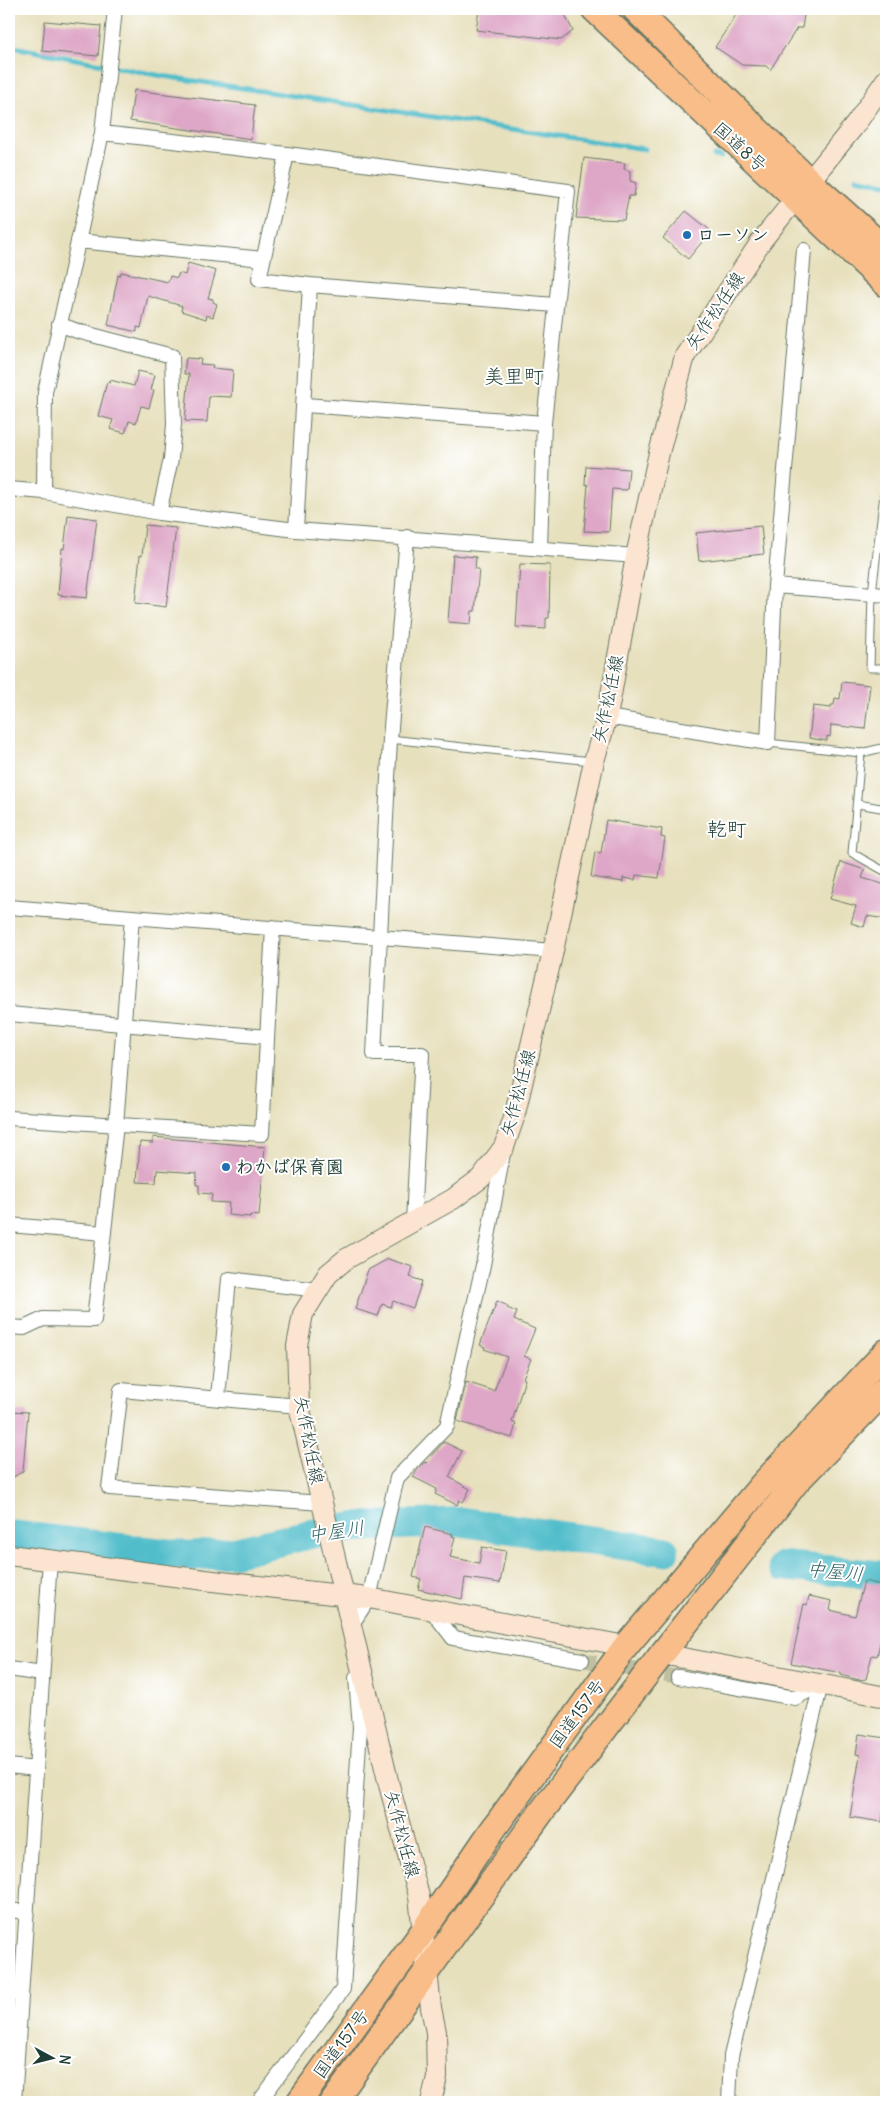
<svg xmlns="http://www.w3.org/2000/svg" width="895" height="2111" font-family="Delius,'Klee One',sans-serif">
	<style>
		.lines { fill: none; stroke-linecap: round; stroke-linejoin: round }
		.stream { stroke: #51bdcb; stroke-width: 5 }
		.river { stroke: #51bdcb; stroke-width: 30 }
		.building { fill: #dea7c7 }
		.street-tunnel { stroke: #bfbfa2; stroke-width: 14; stroke-dasharray: 14 7; stroke-linecap: butt }
		.lane-casing { stroke: #657664; stroke-width: 9 }
		.street-casing { stroke: #657664; stroke-width: 16 }
		.secondary-casing { stroke: #657664; stroke-width: 22 }
		.highway-casing { stroke: #657664; stroke-width: 28 }
		.lane { stroke: #fff; stroke-width: 7 }
		.street { stroke: #fff; stroke-width: 14 }
		.secondary { stroke: #fce5d0; stroke-width: 20 }
		.highway { stroke: #f8bd89; stroke-width: 25 }
		.poi-dot { fill: #1f6fb2; stroke: #fff; stroke-width: 2 }
		.labels { text-anchor: middle; stroke-width: 4; stroke-linejoin: round; paint-order: stroke }
		.street-label { font-size: 18px; fill: #1f3d34; stroke: #fff }
		.poi-label { font-size: 18px; font-weight: bold; fill: #1f3d34; stroke: #fff; text-anchor: start }
		.water-label { font-size: 19px; font-style: italic; fill: #2e6361; stroke: #fff }
		.quarter-label { font-size: 20px; fill: #1f3d34; stroke: #fff }
	</style>
	<rect width="100%" height="100%" fill="#fff"/>
	<filter id="ink" filterUnits="userSpaceOnUse"><feTurbulence type="fractalNoise" baseFrequency=".02" numOctaves="2"/><feDisplacementMap in="SourceGraphic" scale="10" xChannelSelector="R" yChannelSelector="G"/><feConvolveMatrix kernelMatrix="1 2 1 2 8 2 1 2 1" color-interpolation-filters="sRGB"/></filter>
	<filter id="wash" filterUnits="userSpaceOnUse"><feTurbulence type="fractalNoise" baseFrequency=".0096" numOctaves="4" result="noise"/><feDisplacementMap in="SourceGraphic" scale="20" xChannelSelector="R" yChannelSelector="G"/><feGaussianBlur stdDeviation="1.12" result="paint"/><feColorMatrix in="noise" values="0 0 0 0 0 0 0 0 0 0 0 0 0 0 0 0 0 1.4 0 .05"/><feComposite in="paint" operator="in"/></filter>
	<g filter="url(#wash)">
		<rect width="100%" height="100%" fill="#e7e0bd"/>
		<g class="lines">
			<path class="stream" d="M 9,46 L 162,76 L 645,149
				M 714,156 L 721,157
				M 856,178 L 886,184"/>
			<path class="river" d="M 9,1535 L 189,1556 L 235,1552 L 315,1533 L 355,1527 L 463,1522 L 664,1551
				M 783,1566 L 886,1576"/>
		</g>
		<g id="blocks">
			<path class="building" d="M 479,9 L 562,9 L 573,31 L 561,40 L 476,30 Z
				M 740,9 L 805,9 L 802,28 L 797,28 L 770,70 L 766,66 L 742,65 L 715,47 Z
				M 45,21 L 101,26 L 98,56 L 42,51 Z
				M 134,90 L 255,105 L 251,139 L 130,121 Z
				M 584,158 L 625,163 L 624,169 L 630,171 L 630,181 L 636,183 L 634,196 L 629,196 L 624,220 L 576,218 Z
				M 686,211 L 711,231 L 688,259 L 663,238 Z
				M 188,263 L 216,271 L 208,298 L 213,299 L 213,302 L 217,304 L 213,317 L 207,315 L 206,319 L 181,311 L 182,306 L 148,296 L 141,328 L 137,327 L 137,332 L 108,325 L 118,275 L 120,276 L 121,272 L 168,282 L 170,276 L 177,278 L 179,273 L 185,275 Z
				M 186,358 L 201,359 L 200,364 L 213,365 L 212,368 L 233,370 L 231,397 L 209,396 L 207,422 L 185,421 L 189,374 L 184,374 Z
				M 138,371 L 155,375 L 151,390 L 154,390 L 149,408 L 141,406 L 136,423 L 129,421 L 125,433 L 110,429 L 113,420 L 98,416 L 107,382 L 110,383 L 110,380 L 134,386 Z
				M 586,466 L 629,469 L 627,490 L 612,489 L 609,532 L 584,531 L 588,485 L 585,484 Z
				M 68,515 L 97,519 L 87,598 L 58,595 L 62,548 L 64,549 Z
				M 145,525 L 176,528 L 166,607 L 135,603 L 140,555 L 142,556 Z
				M 761,526 L 764,554 L 699,561 L 696,533 Z
				M 453,555 L 476,557 L 475,569 L 479,569 L 475,611 L 472,611 L 471,624 L 448,622 Z
				M 520,564 L 550,565 L 549,618 L 546,618 L 546,629 L 516,627 Z
				M 842,682 L 870,685 L 865,729 L 831,725 L 830,737 L 827,736 L 827,741 L 809,738 L 813,706 L 831,708 L 831,705 L 834,705 L 835,698 L 840,699 Z
				M 606,820 L 662,829 L 661,837 L 665,838 L 659,878 L 636,875 L 635,880 L 623,878 L 623,882 L 591,877 L 595,852 L 601,853 Z
				M 841,862 L 865,870 L 862,878 L 886,885 L 886,919 L 867,916 L 864,927 L 851,923 L 856,906 L 830,899 Z
				M 153,1137 L 265,1147 L 259,1216 L 250,1215 L 250,1217 L 228,1215 L 229,1203 L 211,1202 L 212,1194 L 199,1193 L 199,1185 L 196,1185 L 197,1173 L 157,1170 L 156,1183 L 137,1182 L 140,1142 L 153,1143 Z
				M 388,1259 L 413,1267 L 410,1277 L 422,1281 L 413,1308 L 393,1301 L 391,1307 L 382,1304 L 378,1316 L 355,1309 L 368,1270 Z
				M 497,1301 L 508,1306 L 507,1308 L 517,1312 L 514,1320 L 535,1329 L 524,1356 L 531,1359 L 523,1378 L 525,1379 L 512,1422 L 516,1424 L 512,1438 L 457,1421 L 466,1382 L 494,1391 L 507,1357 L 484,1349 L 485,1347 L 480,1345 Z
				M 9,1411 L 28,1412 L 23,1471 L 9,1480 Z
				M 444,1442 L 462,1451 L 449,1477 L 470,1489 L 463,1502 L 459,1500 L 457,1505 L 435,1494 L 437,1489 L 413,1477 L 417,1470 L 425,1462 L 427,1463 L 432,1455 Z
				M 425,1527 L 453,1534 L 452,1536 L 455,1537 L 450,1557 L 479,1563 L 482,1547 L 506,1551 L 500,1583 L 465,1578 L 462,1599 L 418,1589 L 421,1579 L 413,1577 Z
				M 864,1581 L 886,1586 L 886,1617 L 877,1656 L 872,1655 L 866,1679 L 859,1680 L 841,1675 L 841,1673 L 791,1663 L 804,1604 L 807,1605 L 809,1596 L 832,1601 L 830,1610 L 855,1616 Z
				M 859,1734 L 886,1738 L 886,1796 L 882,1822 L 850,1817 L 860,1755 L 856,1754 Z"/>
		</g>
	</g>
	<g filter="url(#ink)">
		<use href="#blocks" fill-opacity="0" stroke="#657664" stroke-width="1"/>
		<g class="lines">
			<path class="street-tunnel" d="M 582,1660 L 678,1677"/>
			<g class="lane-casing">
				<path id="lane" d="M 884,494 L 872,593 L 870,668 L 886,668
					M 390,739 L 591,761
					M 768,743 L 861,753 L 852,853 L 886,872
					M 861,753 L 886,747
					M 858,804 L 886,809"/>
			</g>
			<g class="street-casing">
				<path id="street" d="M 102,133 L 287,154
					M 78,241 L 263,259
					M 310,285 L 555,305
					M 59,324 L 77,331 L 172,356 L 174,424 L 171,459 L 159,513
					M 305,405 L 544,423
					M 9,489 L 44,492 L 159,513 L 296,530 L 636,556
					M 44,492 L 45,392 L 102,133 L 115,9
					M 296,530 L 310,285 L 259,279 L 287,154 L 568,191 L 544,423 L 540,548
					M 407,537 L 390,739 L 374,1054 L 422,1054 L 413,1221
					M 775,586 L 886,595
					M 607,717 L 768,743 L 775,586 L 804,250
					M 9,907 L 553,951
					M 9,1014 L 267,1037
					M 9,1118 L 262,1134 L 273,927
					M 9,1225 L 104,1233
					M 9,1327 L 24,1328 L 43,1319 L 94,1320 L 116,1125 L 132,917
					M 218,1398 L 229,1279 L 318,1290
					M 299,1406 L 121,1390 L 109,1488 L 322,1503
					M 432,1611 L 453,1638 L 582,1660
					M 352,1630 L 352,1624 L 369,1598 L 397,1478 L 447,1426 L 483,1265 L 503,1153
					M 9,1669 L 42,1674
					M 678,1677 L 795,1698 L 821,1684
					M 9,1766 L 36,1769
					M 9,1910 L 27,1912
					M 14,2102 L 50,1560
					M 259,2102 L 343,1989 L 360,1728 L 356,1678
					M 729,2102 L 731,2056 L 821,1684"/>
			</g>
			<g class="secondary-casing">
				<path id="secondary" d="M 9,1555 L 221,1582 L 369,1598 L 626,1646
					M 662,1654 L 886,1697
					M 431,2102 L 437,2077 L 436,2032 L 431,2008 L 419,1896 L 389,1785 L 299,1406 L 297,1346 L 303,1314 L 328,1274 L 346,1259 L 453,1199 L 481,1178 L 504,1147 L 514,1118 L 553,951 L 594,761 L 607,717 L 636,556 L 659,453 L 685,356 L 762,240 L 855,125 L 886,80"/>
			</g>
			<g class="highway-casing">
				<path id="highway" d="M 594,9 L 886,284
					M 635,9 L 810,182 L 886,250
					M 299,2102 L 424,1930 L 489,1835 L 626,1646 L 762,1485 L 886,1352
					M 333,2102 L 542,1811 L 662,1654 L 797,1481 L 886,1389"/>
			</g>
			<use href="#lane" class="lane"/>
			<use href="#street" class="street"/>
			<use href="#secondary" class="secondary"/>
			<use href="#highway" class="highway"/>
		</g>
	</g>
	<g class="poi-dot">
		<circle cx="687" cy="235" r="5"/>
		<circle cx="226" cy="1167" r="5"/>
	</g>
	<g class="labels">
		<g class="street-label">
			<text transform="translate(740 147) rotate(42)" y="6">国道8号</text>
			<text transform="translate(715 311) rotate(-56)" y="6">矢作松任線</text>
			<text transform="translate(608 699) rotate(-78)" y="6">矢作松任線</text>
			<text transform="translate(518 1093) rotate(-75)" y="6">矢作松任線</text>
			<text transform="translate(309 1440) rotate(79)" y="6">矢作松任線</text>
			<text transform="translate(577 1714) rotate(-54)" y="6">国道157号</text>
			<text transform="translate(402 1834) rotate(75)" y="6">矢作松任線</text>
			<text transform="translate(341 2044) rotate(-54)" y="6">国道157号</text>
		</g>
		<g class="poi-label">
			<text x="697" y="241">ローソン</text>
			<text x="236" y="1173">わかば保育園</text>
		</g>
		<g class="water-label">
			<text transform="translate(336 1531) rotate(-8)" y="7">中屋川</text>
			<text transform="translate(835 1571) rotate(6)" y="7">中屋川</text>
		</g>
		<g class="quarter-label">
			<text x="514" y="383">美里町</text>
			<text x="727" y="836">乾町</text>
		</g>
	</g>
	<rect width="895" height="2111" fill="none" stroke="#fff" stroke-width="30"/>
	<g transform="translate(52 2058) rotate(97)" stroke="#ffffff" stroke-width="4" paint-order="stroke">
	<path d="M0-4L9 19L0 12L-9 19Z" fill="#1f3d34"/>
	<text y="-8" font-size="14" font-weight="bold" text-anchor="middle" fill="#1f3d34">N</text>
	</g>
</svg>
